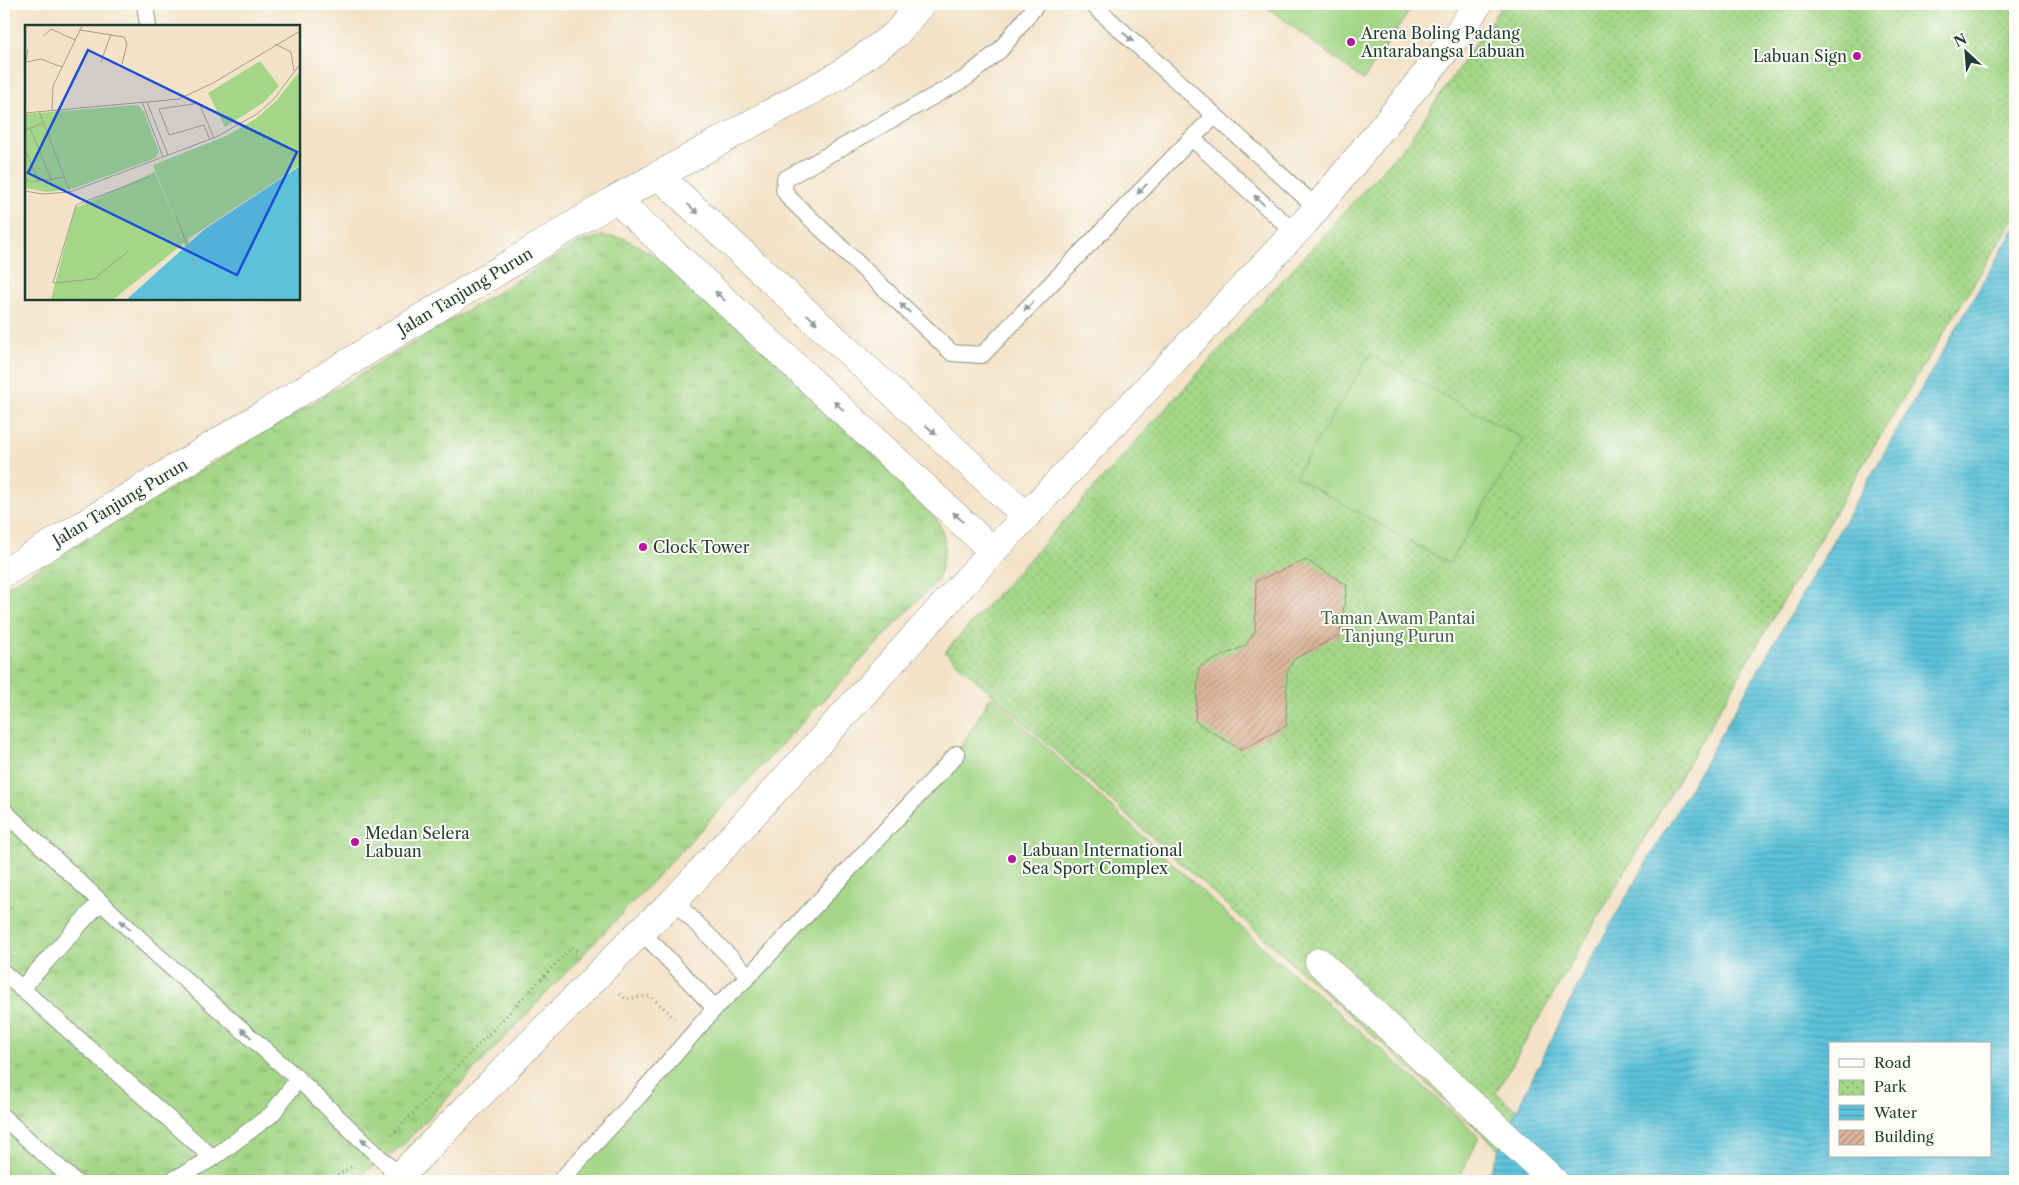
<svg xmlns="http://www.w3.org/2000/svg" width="2019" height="1185" font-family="'Libre Caslon Text',serif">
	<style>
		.grass { fill: url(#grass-tufts); stroke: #618a5d }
		.park { fill: url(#park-dots); stroke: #618a5d }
		.pitch { fill: #a3d686; stroke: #618a5d }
		.water { fill: url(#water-rules); stroke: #3e8087; fill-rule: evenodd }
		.building { fill: url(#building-hatch) }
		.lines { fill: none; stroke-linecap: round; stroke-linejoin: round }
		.lane-casing { stroke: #89907e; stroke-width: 18 }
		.street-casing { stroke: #89907e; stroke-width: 29 }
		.secondary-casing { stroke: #89907e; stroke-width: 29 }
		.path { stroke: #89907e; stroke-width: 3; stroke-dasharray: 1 4; stroke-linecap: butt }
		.lane { stroke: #fff; stroke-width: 16 }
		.street { stroke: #fff; stroke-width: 28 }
		.secondary { stroke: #fff; stroke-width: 28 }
		.oneway { fill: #8f9e9a }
		.poi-dot { fill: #b5179e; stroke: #fdfcf7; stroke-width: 2 }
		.labels { text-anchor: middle; stroke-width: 4; stroke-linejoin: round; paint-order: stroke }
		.poi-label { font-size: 16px; fill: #1f3d34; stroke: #fdfcf7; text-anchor: start }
		.street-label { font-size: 16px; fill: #1f3d34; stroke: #fdfcf7 }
		.park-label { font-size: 16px; fill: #406348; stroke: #fdfcf7 }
		.inset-road { fill: none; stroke: #9ea08c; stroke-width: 1 }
		.view { fill: #1d4ed8; fill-opacity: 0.15; stroke: #1d4ed8; stroke-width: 2.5 }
		.inset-edge { fill: none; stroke: #1f3d34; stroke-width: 2.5 }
	</style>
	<defs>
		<pattern id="grass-tufts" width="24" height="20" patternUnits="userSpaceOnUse" patternTransform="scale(1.25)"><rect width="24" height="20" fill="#a3d686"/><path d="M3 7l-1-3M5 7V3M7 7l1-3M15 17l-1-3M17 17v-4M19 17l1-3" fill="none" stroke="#84af6e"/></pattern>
		<pattern id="park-dots" width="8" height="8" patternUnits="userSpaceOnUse" patternTransform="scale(1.25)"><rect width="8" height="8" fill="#a3d686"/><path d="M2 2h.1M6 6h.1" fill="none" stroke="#84af6e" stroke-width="1.8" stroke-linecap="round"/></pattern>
		<pattern id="water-rules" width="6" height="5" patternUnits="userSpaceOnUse" patternTransform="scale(1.25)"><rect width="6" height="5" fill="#5cc2da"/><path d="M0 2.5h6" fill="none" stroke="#4b9fb2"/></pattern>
		<pattern id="building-hatch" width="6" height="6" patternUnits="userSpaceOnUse" patternTransform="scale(1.25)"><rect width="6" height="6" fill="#ddb499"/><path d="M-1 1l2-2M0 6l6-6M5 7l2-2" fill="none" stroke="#b3947e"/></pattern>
	</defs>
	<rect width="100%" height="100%" fill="#fdfcf7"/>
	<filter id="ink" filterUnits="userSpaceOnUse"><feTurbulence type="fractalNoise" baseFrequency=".02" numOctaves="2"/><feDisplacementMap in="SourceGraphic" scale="10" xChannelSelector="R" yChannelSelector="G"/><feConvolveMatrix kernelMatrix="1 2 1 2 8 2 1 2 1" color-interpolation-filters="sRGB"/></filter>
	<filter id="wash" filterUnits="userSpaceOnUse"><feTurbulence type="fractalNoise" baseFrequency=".0096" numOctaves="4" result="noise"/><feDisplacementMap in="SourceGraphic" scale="20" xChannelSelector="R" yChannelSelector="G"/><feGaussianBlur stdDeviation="1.12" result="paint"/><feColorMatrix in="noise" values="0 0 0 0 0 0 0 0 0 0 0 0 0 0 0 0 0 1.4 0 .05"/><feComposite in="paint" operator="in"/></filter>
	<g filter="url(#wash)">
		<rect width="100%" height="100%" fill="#f3e2c7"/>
		<path class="grass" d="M 602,236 L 624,238 L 674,267 L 929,507 C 949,538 947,544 938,579 L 402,1146 L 353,1181 L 4,1181 L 4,589 L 581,242 Z"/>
		<path class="park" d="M 1503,4 L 2015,4 L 2015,217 L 1869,454 L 1496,1092 L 1593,1181 L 1532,1181 L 1485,1136 L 945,652 L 1407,143 Z"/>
		<path class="pitch" d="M 1263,4 L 1414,4 L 1363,80 Z
			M 1370,355 L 1524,439 L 1449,563 L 1295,477 Z
			M 991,696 L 1281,964 L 1315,992 L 1464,1122 L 1479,1137 L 1458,1181 L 560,1181 L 957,754 Z"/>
		<path class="water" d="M 2015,227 L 2015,1181 L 1487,1181 L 1504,1136 L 1593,955 ZM 1830,1044 L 1990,1044 L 1990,1156 L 1830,1156 Z"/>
		<g id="blocks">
			<path class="building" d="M 1306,560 L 1347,585 L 1340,635 L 1294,659 L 1287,673 L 1286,726 L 1241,750 L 1195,721 L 1199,667 L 1246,645 L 1255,631 L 1256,581 Z"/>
		</g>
	</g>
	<g filter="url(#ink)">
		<use href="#blocks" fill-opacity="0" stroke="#89907e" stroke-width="1"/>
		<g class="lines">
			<g class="lane-casing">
				<path id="lane" d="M 145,4 L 148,26
					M 1037,4 L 1000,50 L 966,78 L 785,179 L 784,190 L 789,198 L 952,353 L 982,355 L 1192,138 L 1295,233
					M 1092,4 L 1317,208
					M 1192,138 L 1215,116
					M 4,811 L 156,954 L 298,1079 L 400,1177
					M 674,901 L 749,976
					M 641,931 L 715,1008
					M 4,973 L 213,1158
					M 21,989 L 100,902
					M 4,1118 L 74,1181
					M 171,1181 L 213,1158 L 272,1114 L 298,1079
					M 560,1181 L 638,1097 L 715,1008 L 749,976 L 957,754"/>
			</g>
			<g class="street-casing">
				<path id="street" d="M 658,175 L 1026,516
					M 616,199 L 993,551
					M 1319,962 L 1554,1181
					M 395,1181 L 641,931 L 674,901 L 993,551 L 1306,221 L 1452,42 L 1478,4"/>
			</g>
			<g class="secondary-casing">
				<path id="secondary" d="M 4,573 L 616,199 L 839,75 L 896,34 L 921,4"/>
			</g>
			<path class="path" d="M 620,994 L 625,999 L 650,996 L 675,1018
				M 392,1135 L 572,947 L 578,952
				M 329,1181 L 354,1165"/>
			<use href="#lane" class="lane"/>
			<use href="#street" class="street"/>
			<use href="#secondary" class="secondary"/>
		</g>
		<defs><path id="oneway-solid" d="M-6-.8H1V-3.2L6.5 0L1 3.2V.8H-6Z" transform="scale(1.25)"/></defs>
		<g class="oneway">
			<use href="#oneway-solid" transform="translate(1128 37) rotate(42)"/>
			<use href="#oneway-solid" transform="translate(1142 189) rotate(134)"/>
			<use href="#oneway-solid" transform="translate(1259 200) rotate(-137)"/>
			<use href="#oneway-solid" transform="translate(693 209) rotate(43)"/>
			<use href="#oneway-solid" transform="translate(720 296) rotate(-137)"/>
			<use href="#oneway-solid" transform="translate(1029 306) rotate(134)"/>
			<use href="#oneway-solid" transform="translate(905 308) rotate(-137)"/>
			<use href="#oneway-solid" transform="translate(812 319) rotate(43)"/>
			<use href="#oneway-solid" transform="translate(839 406) rotate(-137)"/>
			<use href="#oneway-solid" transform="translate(931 430) rotate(42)"/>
			<use href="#oneway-solid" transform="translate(958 517) rotate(-137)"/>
			<use href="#oneway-solid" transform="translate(125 925) rotate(-137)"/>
			<use href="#oneway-solid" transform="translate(246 1033) rotate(-139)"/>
			<use href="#oneway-solid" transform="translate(366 1143) rotate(-137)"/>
		</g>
	</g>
	<g class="poi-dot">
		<circle cx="1351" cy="42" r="5"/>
		<circle cx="1857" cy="56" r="5"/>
		<circle cx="643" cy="547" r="5"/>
		<circle cx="355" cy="842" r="5"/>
		<circle cx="1012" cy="859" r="5"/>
	</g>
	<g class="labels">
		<g class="poi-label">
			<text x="1361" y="39">Arena Boling Padang<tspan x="1361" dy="18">Antarabangsa Labuan</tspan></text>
			<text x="1847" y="62" text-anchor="end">Labuan Sign</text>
			<text x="653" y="553">Clock Tower</text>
			<text x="365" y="839">Medan Selera<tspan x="365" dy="18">Labuan</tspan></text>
			<text x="1022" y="856">Labuan International<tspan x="1022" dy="18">Sea Sport Complex</tspan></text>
		</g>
		<g class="street-label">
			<text transform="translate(465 291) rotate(-31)" y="6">Jalan Tanjung Purun</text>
			<text transform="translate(120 502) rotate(-31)" y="6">Jalan Tanjung Purun</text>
		</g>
		<g class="park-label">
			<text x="1398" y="624">Taman Awam Pantai<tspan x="1398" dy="18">Tanjung Purun</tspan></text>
		</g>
	</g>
	<g transform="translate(25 25)">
		<rect width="275" height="275" fill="#f3e2c7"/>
		<path d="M 113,80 L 119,87 L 134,127 L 131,133 L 47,164 L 22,167 L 0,163 L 0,89 Z" fill="#a3d686"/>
		<path d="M 275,46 L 275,140 L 163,214 L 173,241 L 164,246 L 159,218 L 128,140 L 201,111 L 229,95 L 250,77 Z" fill="#a3d686"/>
		<path d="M 235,36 L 254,61 L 238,78 L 200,102 L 183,68 ZM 187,131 L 198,148 L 184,157 L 173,140 ZM 130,147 L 159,218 L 89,274 L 26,274 L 50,183 Z" fill="#a3d686"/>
		<path d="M 275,141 L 275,274 L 102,274 L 180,204 Z" fill="#5cc2da"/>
		<path class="inset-road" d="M 55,5 L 99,12 L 102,19 L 97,39M 18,11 L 26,4 L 50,15M 250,19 L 266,27 L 269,46M 2,37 L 16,34 L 37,42M 76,37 L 86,9M 0,43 L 3,24M 117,77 L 138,132M 122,77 L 143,130M 27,85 L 28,61 L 57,1M 14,86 L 45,167M 0,88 L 154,74 L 188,58 L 275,6M 5,103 L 27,156M 0,105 L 18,98M 185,115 L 179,100 L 144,110 L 134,84 L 174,78 L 189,113M 0,124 L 13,156M 0,151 L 2,156 L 13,156 L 39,152M 0,166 L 17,169 L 45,167 L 191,112 L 232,89 L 249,74 L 275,39M 151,191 L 171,243M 103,226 L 69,254 L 28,258 L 51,180 L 124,152"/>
		<path class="view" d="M 63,25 L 272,127 L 212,250 L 3,148 Z"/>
		<rect width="275" height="275" class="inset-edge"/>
	</g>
	<rect width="2019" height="1185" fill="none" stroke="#fdfcf7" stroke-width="20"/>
	<rect x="1829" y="1042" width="162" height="115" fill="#fdfcf7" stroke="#a4b0a9"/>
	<rect x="1839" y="1059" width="25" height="8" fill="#ffffff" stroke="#a4b0a9"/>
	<text x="1874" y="1068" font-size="15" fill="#1f3d34">Road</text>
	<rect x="1839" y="1080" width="25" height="15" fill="url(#park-dots)" stroke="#a4b0a9"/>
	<text x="1874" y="1092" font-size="15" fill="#1f3d34">Park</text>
	<rect x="1839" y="1105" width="25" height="15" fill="url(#water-rules)" stroke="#a4b0a9"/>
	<text x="1874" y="1118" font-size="15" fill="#1f3d34">Water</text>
	<rect x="1839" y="1130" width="25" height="15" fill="url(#building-hatch)" stroke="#a4b0a9"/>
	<text x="1874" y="1142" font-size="15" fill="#1f3d34">Building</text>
	<g transform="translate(1966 52) rotate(334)" stroke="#fdfcf7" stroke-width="4" paint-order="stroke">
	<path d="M0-4L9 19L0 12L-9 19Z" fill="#1f3d34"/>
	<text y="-8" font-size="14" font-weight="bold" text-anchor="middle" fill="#1f3d34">N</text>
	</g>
</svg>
